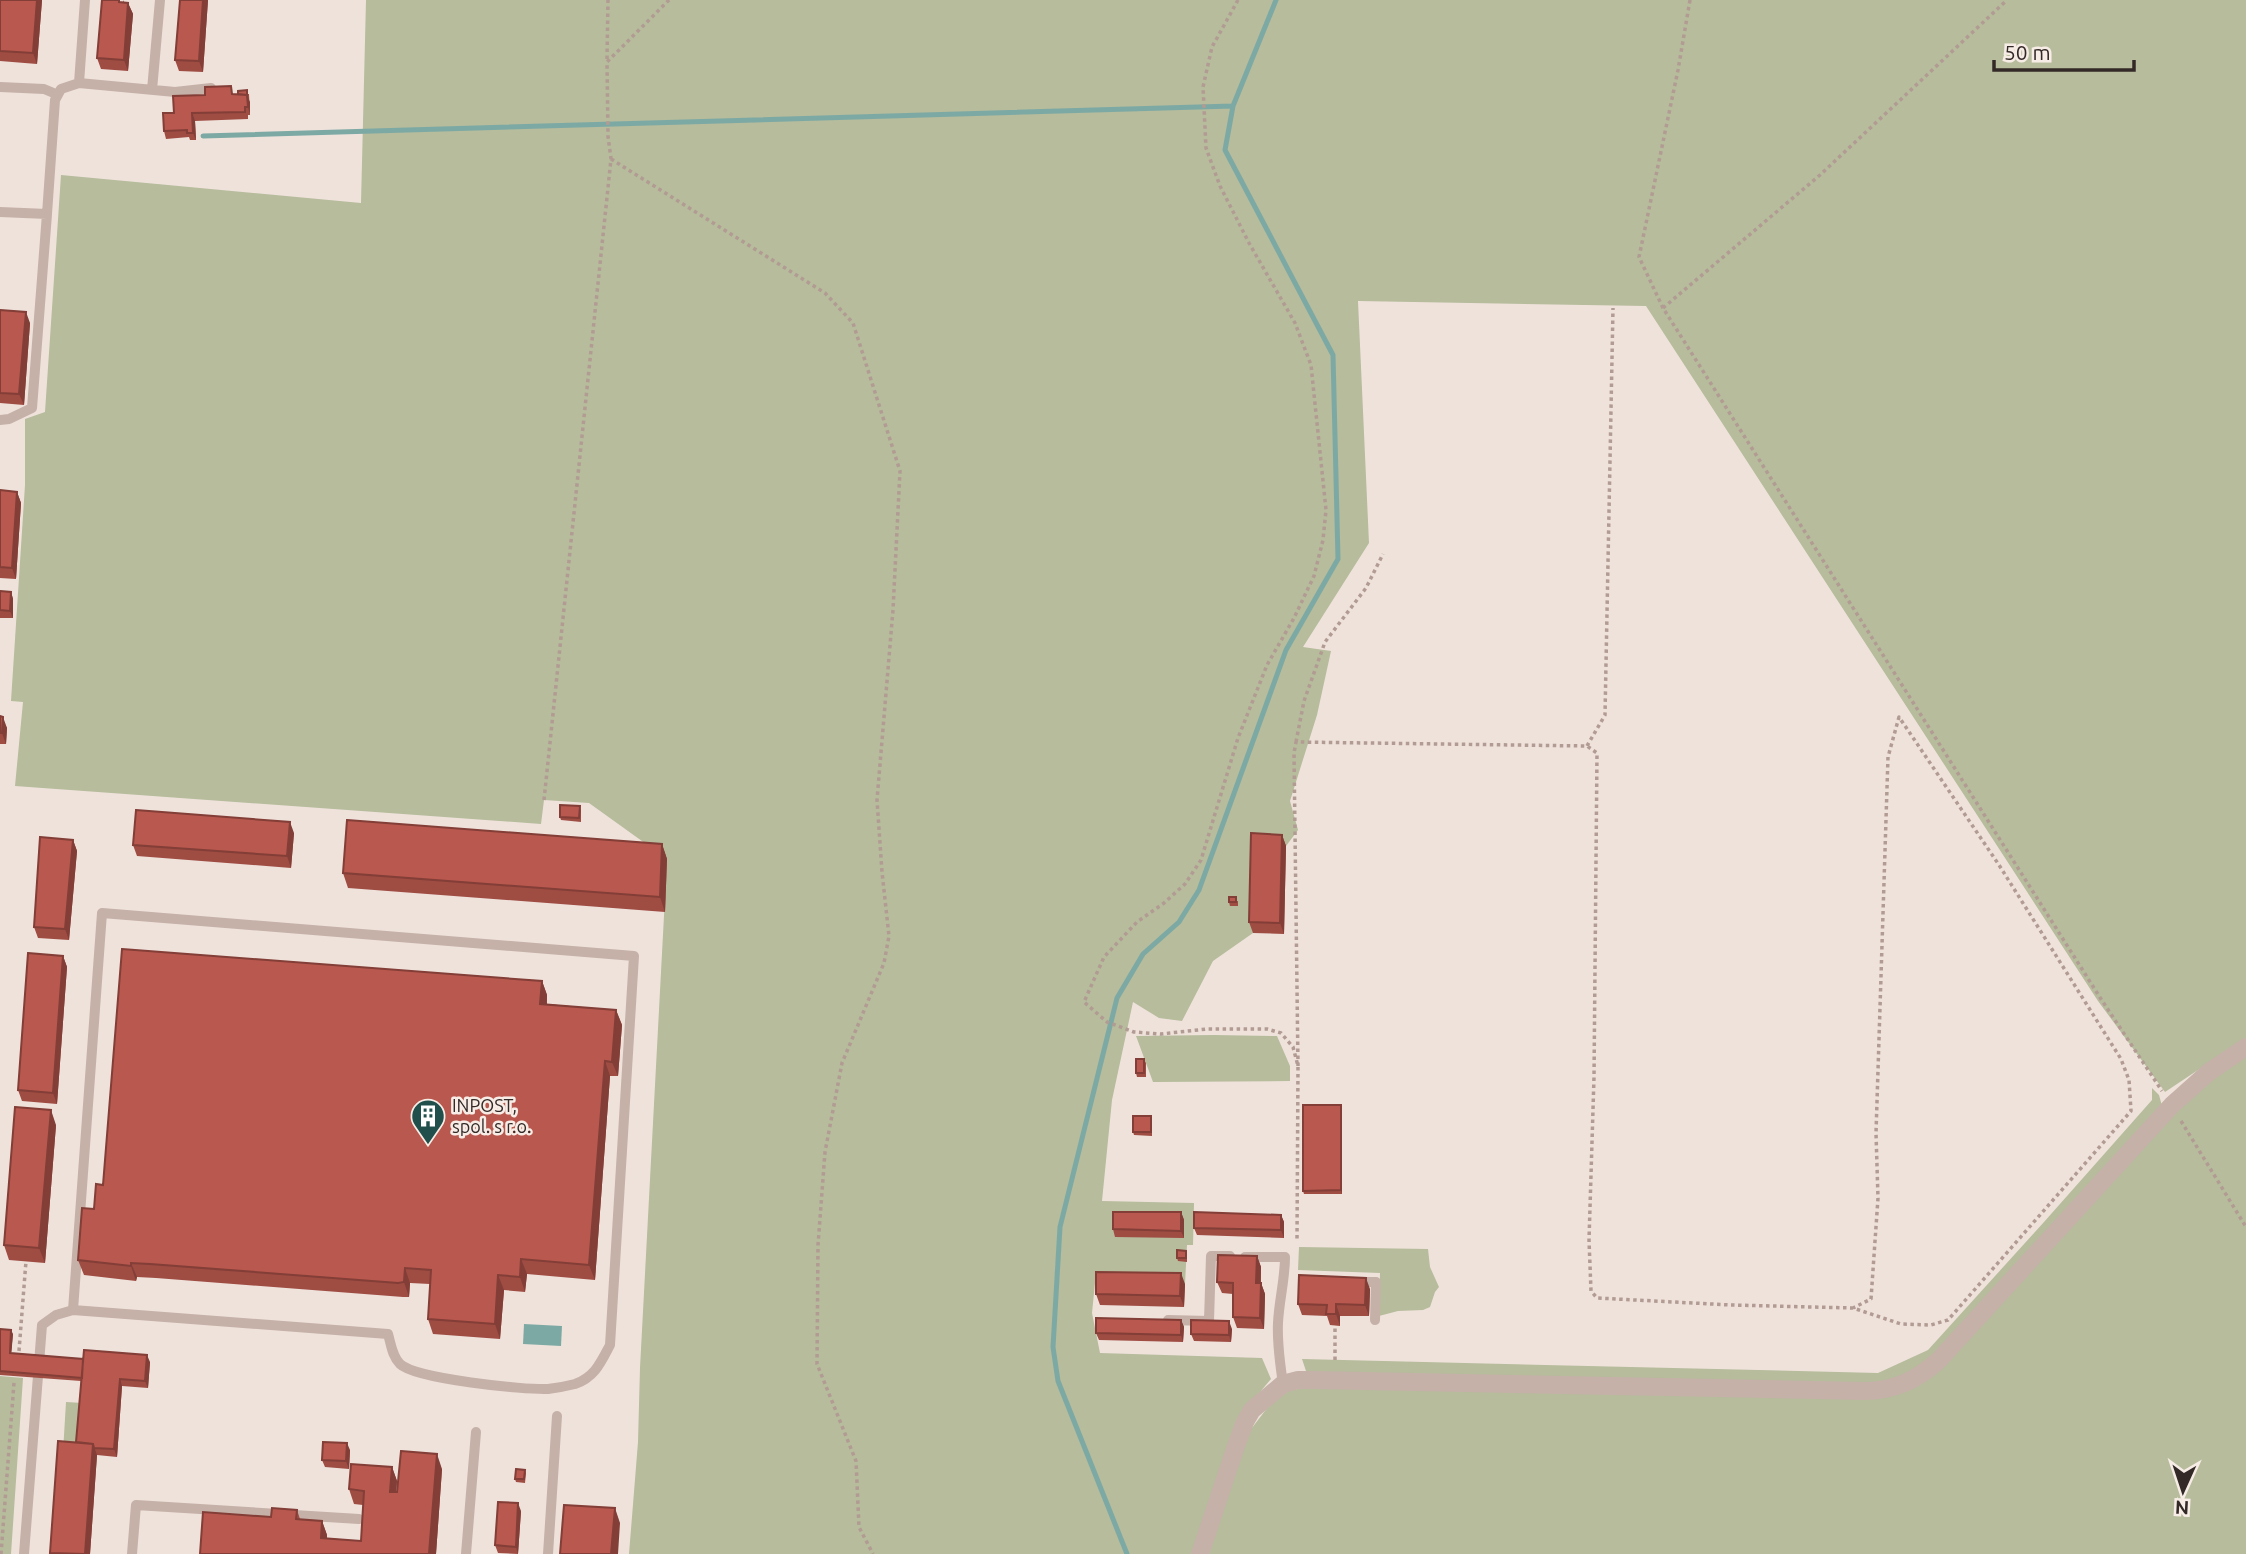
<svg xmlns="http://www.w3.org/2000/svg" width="2246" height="1554" font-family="Ubuntu,sans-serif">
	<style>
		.green { fill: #b6bc9c }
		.water { fill: #7da9a4 }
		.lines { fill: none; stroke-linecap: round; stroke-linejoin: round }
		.stream { stroke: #7da9a4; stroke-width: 5 }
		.path { stroke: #b19b93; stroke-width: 3.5; stroke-dasharray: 3.5 3.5; stroke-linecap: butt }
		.service { stroke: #c5b1a8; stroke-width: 10 }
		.minor { stroke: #c5b1a8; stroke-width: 18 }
		.wall { fill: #9f4c43 }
		.shaded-wall { fill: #823e37 }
		.building { fill: #b9584e; stroke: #823e37; stroke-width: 2 }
		.labels { text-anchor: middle; stroke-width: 5; stroke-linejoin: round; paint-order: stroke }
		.poi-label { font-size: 18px; fill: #332927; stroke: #f7ede6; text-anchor: start }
	</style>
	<rect width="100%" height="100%" fill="#efe2db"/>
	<path class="green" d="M 366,0 L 2246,0 L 2246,1038 L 2165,1092 L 2098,1001 L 1646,306 L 1358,301 L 1369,543 L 1303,647 L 1331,651 L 1317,715 L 1290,801 L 1298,830 L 1286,846 L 1255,845 L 1253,933 L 1213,961 L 1182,1021 L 1159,1018 L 1133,1002 L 1112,1100 L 1102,1201 L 1194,1203 L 1193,1245 L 1187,1245 L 1185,1284 L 1095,1283 L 1092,1313 L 1100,1353 L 1262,1358 L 1271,1379 L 1237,1419 L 1194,1554 L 629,1554 L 638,1442 L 640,1368 L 667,859 L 589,803 L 544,800 L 541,824 L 15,786 L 23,702 L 11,701 L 25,485 L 25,419 L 45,412 L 61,175 L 361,203 Z
		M 1214,1035 L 1277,1036 L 1290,1066 L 1290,1081 L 1153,1082 L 1136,1036 Z
		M 2246,1056 L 2246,1554 L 1209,1554 L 1248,1433 L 1268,1407 L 1288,1391 L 1313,1386 L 1906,1390 L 2179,1109 L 2212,1079 Z
		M 2152,1088 L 2159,1095 L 2162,1106 L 1953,1337 L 1920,1368 L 1883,1384 L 1307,1374 L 1302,1359 L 1878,1373 L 1928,1350 L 2044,1222 L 2152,1100 Z
		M 1299,1247 L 1428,1249 L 1430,1267 L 1439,1287 L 1435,1292 L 1430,1307 L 1423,1310 L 1398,1311 L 1379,1316 L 1380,1273 L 1298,1270 Z
		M 0,1376 L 23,1378 L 11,1554 L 0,1554 Z
		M 66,1402 L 83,1403 L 79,1453 L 63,1452 Z"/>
	<path class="water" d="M 524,1324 L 562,1326 L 561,1346 L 523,1344 Z"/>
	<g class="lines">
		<path class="stream" d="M 203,136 L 1233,106
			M 1127,1554 L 1058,1381 L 1053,1347 L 1060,1227 L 1117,998 L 1143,954 L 1179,922 L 1199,890 L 1286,650 L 1338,559 L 1333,355 L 1225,150 L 1233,106 L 1276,0"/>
		<path class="path" d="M 1238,0 L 1212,47 L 1203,87 L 1206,148 L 1220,186 L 1249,243 L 1295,323 L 1311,365 L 1326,510 L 1323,540 L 1314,576 L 1294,618 L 1267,665 L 1238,738 L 1201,860 L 1185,884 L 1164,903 L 1137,922 L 1104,957 L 1084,1002 L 1107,1022 L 1134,1032 L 1161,1034 L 1207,1029 L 1267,1029 L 1281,1033 L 1293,1047 L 1298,1066 L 1297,1240
			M 1690,0 L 1678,70 L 1639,257 L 1663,308 L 2101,999 L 2162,1091
			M 607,59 L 608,0
			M 611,159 L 825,293 L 853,323 L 900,471 L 893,610 L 877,800 L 882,872 L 889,936 L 884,963 L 842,1063 L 825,1152 L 818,1245 L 817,1364 L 856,1461 L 859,1527 L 873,1554
			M 1663,308 L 1820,175 L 2007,0
			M 1296,742 L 1304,701 L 1325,642 L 1366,588 L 1383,554
			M 1587,746 L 1605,715 L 1613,308
			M 544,800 L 611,159 L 608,136 L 607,62 L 669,0
			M 1298,1066 L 1294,753 L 1296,742 L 1587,746 L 1597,753 L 1594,1077 L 1589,1240 L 1591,1291 L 1597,1298 L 1731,1305 L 1853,1308 L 1901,1324 L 1931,1325 L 1948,1320 L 2131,1111 L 2129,1080 L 2121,1059 L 1999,865 L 1899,717 L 1888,757 L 1876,1133 L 1878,1198 L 1871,1299 L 1853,1308
			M 2181,1121 L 2246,1227
			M 19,1351 L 26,1261
			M 1335,1360 L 1335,1325
			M 1,1554 L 14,1383"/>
		<path class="service" d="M 85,0 L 79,83 L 175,92 L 211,88
			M 0,87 L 44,89 L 56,94
			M 152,90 L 160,0
			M 0,212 L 47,214 L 55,100 L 61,89 L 79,83
			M 0,420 L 9,419 L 32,408 L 47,214
			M 1245,1257 L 1285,1257 C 1285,1279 1279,1301 1278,1323 C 1277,1344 1280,1364 1283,1384
			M 1355,1282 L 1376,1282 L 1375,1320
			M 1168,1320 L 1209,1321 L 1211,1256 L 1230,1256
			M 24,1554 L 42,1325 L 56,1315 L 73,1310 L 388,1334 C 391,1344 392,1356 400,1364 C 416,1379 524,1390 548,1389 C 557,1388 567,1386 575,1384 C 595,1377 601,1362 610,1345 L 634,956 L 102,913 L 73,1310
			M 132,1554 L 136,1505 L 359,1519
			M 466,1554 L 476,1432
			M 548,1554 L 557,1416"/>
		<path class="minor" d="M 1200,1554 L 1237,1443 L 1245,1422 L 1252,1410 L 1283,1384 L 1298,1380 L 1314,1380 L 1864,1391 C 1894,1391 1917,1380 1939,1360 L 2172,1105 L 2209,1072 L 2246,1047"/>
	</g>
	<path class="wall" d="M 0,0 L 42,0 L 37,64 L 0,61 Z
		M 124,0 L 124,3 L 128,3 L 133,14 L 128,71 L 101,69 L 97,58 Z
		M 180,0 L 208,0 L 203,72 L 179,71 L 175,60 Z
		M 234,94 L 249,94 L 250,115 L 248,115 L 248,119 L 195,121 L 196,140 L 190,140 L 189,137 L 166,139 L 164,131 L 174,113 Z
		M 0,310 L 30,323 L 24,405 L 0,403 Z
		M 0,490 L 17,492 L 21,503 L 16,579 L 0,578 Z
		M 0,591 L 11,592 L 13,599 L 13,618 L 0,618 Z
		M 0,716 L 7,728 L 6,744 L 0,744 Z
		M 580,806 L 581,810 L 581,822 L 561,820 L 560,817 Z
		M 294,833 L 291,868 L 137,856 L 133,845 Z
		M 1282,835 L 1286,846 L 1284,934 L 1253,933 L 1249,922 Z
		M 73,840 L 77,851 L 69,940 L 38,938 L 34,927 Z
		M 662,844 L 667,859 L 665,912 L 348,888 L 343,873 Z
		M 1238,901 L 1238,906 L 1230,906 L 1229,902 Z
		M 63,956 L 67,967 L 57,1104 L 22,1101 L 18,1090 Z
		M 542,981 L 547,995 L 547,1004 L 616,1010 L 622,1025 L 618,1076 L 610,1076 L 595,1280 L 527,1274 L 525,1292 L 504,1290 L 500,1339 L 433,1334 L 428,1319 L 430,1284 L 410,1283 L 409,1297 L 403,1297 L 156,1278 L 137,1277 L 136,1281 L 84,1275 L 78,1260 L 94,1209 L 103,1185 Z
		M 1144,1059 L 1146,1063 L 1146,1077 L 1137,1077 L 1136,1073 Z
		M 1341,1105 L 1342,1109 L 1342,1194 L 1304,1194 L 1303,1191 Z
		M 1152,1120 L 1152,1136 L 1134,1135 L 1133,1132 Z
		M 56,1125 L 45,1263 L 9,1260 L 4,1245 Z
		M 1181,1212 L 1184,1220 L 1184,1238 L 1115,1237 L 1113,1229 Z
		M 1281,1215 L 1284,1222 L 1284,1238 L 1197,1235 L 1194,1228 Z
		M 1186,1251 L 1187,1254 L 1187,1262 L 1178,1261 L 1177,1258 Z
		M 1257,1256 L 1261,1267 L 1261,1283 L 1265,1294 L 1264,1329 L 1237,1328 L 1233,1317 L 1233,1294 L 1222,1293 L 1217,1282 Z
		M 1185,1284 L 1184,1307 L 1100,1305 L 1096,1294 Z
		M 1370,1289 L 1369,1316 L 1340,1316 L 1340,1326 L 1330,1325 L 1327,1316 L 1302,1315 L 1298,1304 Z
		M 1181,1320 L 1184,1327 L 1183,1342 L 1099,1340 L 1096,1333 Z
		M 0,1329 L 13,1334 L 11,1353 L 83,1359 L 150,1362 L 148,1388 L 122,1386 L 117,1457 L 97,1455 L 90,1554 L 49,1554 L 76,1442 L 81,1381 L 0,1375 Z
		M 1232,1329 L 1231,1342 L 1194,1341 L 1191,1334 Z
		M 350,1450 L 349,1469 L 325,1467 L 322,1460 Z
		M 392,1467 L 397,1481 L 396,1492 L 442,1469 L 436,1554 L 200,1554 L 271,1517 L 297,1510 L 300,1519 L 322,1521 L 327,1535 L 327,1538 L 361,1541 L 363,1505 L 354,1504 L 349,1489 Z
		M 525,1470 L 526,1473 L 525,1483 L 516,1482 L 515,1479 Z
		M 521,1511 L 518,1554 L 498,1553 L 495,1545 Z"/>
	<path class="shaded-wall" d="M 37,0 L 42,0 L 37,64 L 33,53 Z
		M 203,0 L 208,0 L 203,72 L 199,61 Z
		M 128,3 L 133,14 L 128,71 L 124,60 Z
		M 247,95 L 250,102 L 250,115 L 248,107 Z
		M 192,113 L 195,121 L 196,140 L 193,133 Z
		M 26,312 L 30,323 L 24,405 L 19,394 Z
		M 17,492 L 21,503 L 16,579 L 12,568 Z
		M 11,592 L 13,599 L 13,618 L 10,611 Z
		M 3,717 L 7,728 L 6,744 L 2,733 Z
		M 290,822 L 294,833 L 291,868 L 287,856 Z
		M 1282,835 L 1286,846 L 1284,934 L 1280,923 Z
		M 73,840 L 77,851 L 69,940 L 65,929 Z
		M 662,844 L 667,859 L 665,912 L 660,897 Z
		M 63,956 L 67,967 L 57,1104 L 53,1093 Z
		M 542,981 L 547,995 L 546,1019 L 540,1004 Z
		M 616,1010 L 622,1025 L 618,1076 L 612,1062 Z
		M 605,1061 L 610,1076 L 595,1280 L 589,1265 Z
		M 1341,1105 L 1342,1109 L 1342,1194 L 1341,1190 Z
		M 51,1110 L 56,1125 L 45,1263 L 39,1248 Z
		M 1181,1212 L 1184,1220 L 1184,1238 L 1181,1231 Z
		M 1281,1215 L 1284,1222 L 1284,1238 L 1281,1230 Z
		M 1257,1256 L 1261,1267 L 1260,1294 L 1256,1283 Z
		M 521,1259 L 527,1274 L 525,1292 L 520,1277 Z
		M 131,1263 L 137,1277 L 136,1281 L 131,1266 Z
		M 405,1268 L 410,1283 L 409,1297 L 404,1282 Z
		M 1181,1273 L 1185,1284 L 1184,1307 L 1180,1296 Z
		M 498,1275 L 504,1290 L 500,1339 L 495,1324 Z
		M 1366,1278 L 1370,1289 L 1369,1316 L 1365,1305 Z
		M 1261,1283 L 1265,1294 L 1264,1329 L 1260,1318 Z
		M 1336,1304 L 1340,1316 L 1340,1326 L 1336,1314 Z
		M 1181,1320 L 1184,1327 L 1183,1342 L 1181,1335 Z
		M 1229,1321 L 1232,1329 L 1231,1342 L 1229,1335 Z
		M 11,1330 L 13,1334 L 11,1357 L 10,1353 Z
		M 147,1355 L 150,1362 L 148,1388 L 145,1381 Z
		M 120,1379 L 122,1386 L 117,1457 L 114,1449 Z
		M 347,1443 L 350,1450 L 349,1469 L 346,1461 Z
		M 93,1444 L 97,1455 L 90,1554 L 85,1554 Z
		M 437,1454 L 442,1469 L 436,1554 L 429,1554 Z
		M 392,1467 L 397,1481 L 395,1506 L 390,1492 Z
		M 518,1503 L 521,1511 L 518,1554 L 516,1547 Z
		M 615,1508 L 620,1523 L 618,1554 L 611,1554 Z
		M 322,1521 L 327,1535 L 326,1553 L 321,1538 Z"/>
	<path class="building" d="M 0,0 L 37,0 L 33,53 L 0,51 Z
		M 102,0 L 119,0 L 119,2 L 128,3 L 124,60 L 97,58 Z
		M 180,0 L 203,0 L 199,61 L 175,60 Z
		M 231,86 L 232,94 L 247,95 L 248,107 L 245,107 L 245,112 L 192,113 L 193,133 L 187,133 L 187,130 L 164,131 L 163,113 L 174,113 L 173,96 L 205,95 L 205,87 Z
		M 247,90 L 247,95 L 238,94 L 238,91 Z
		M 0,310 L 26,312 L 19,394 L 0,393 Z
		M 0,490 L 17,492 L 12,568 L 0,567 Z
		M 0,591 L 11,592 L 10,611 L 0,610 Z
		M 0,716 L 3,717 L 2,733 L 0,733 Z
		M 560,805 L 580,806 L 579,818 L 560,817 Z
		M 136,810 L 290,822 L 287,856 L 133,845 Z
		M 347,820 L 662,844 L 660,897 L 343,873 Z
		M 1251,833 L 1282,835 L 1280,923 L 1249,922 Z
		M 40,837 L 73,840 L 65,929 L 34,927 Z
		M 1229,897 L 1236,897 L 1236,902 L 1229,902 Z
		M 122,949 L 542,981 L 540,1004 L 616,1010 L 612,1062 L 605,1061 L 589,1265 L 521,1259 L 520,1277 L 498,1275 L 495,1324 L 428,1319 L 431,1270 L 405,1268 L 404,1282 L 398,1283 L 150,1264 L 131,1263 L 131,1266 L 78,1260 L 82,1208 L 94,1209 L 96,1184 L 103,1185 Z
		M 28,953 L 63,956 L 53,1093 L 18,1090 Z
		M 1136,1059 L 1144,1059 L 1144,1073 L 1136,1073 Z
		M 1303,1105 L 1341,1105 L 1341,1190 L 1303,1191 Z
		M 15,1107 L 51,1110 L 39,1248 L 4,1245 Z
		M 1133,1116 L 1151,1116 L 1151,1132 L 1133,1132 Z
		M 1113,1212 L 1181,1212 L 1181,1231 L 1113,1229 Z
		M 1194,1212 L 1281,1215 L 1281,1230 L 1194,1228 Z
		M 1177,1250 L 1186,1251 L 1186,1258 L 1177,1258 Z
		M 1218,1255 L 1257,1256 L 1256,1283 L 1261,1283 L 1260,1318 L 1233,1317 L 1233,1283 L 1217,1282 Z
		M 1096,1272 L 1181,1273 L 1180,1296 L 1096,1294 Z
		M 1299,1275 L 1366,1278 L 1365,1305 L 1336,1304 L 1336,1314 L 1326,1314 L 1327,1305 L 1298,1304 Z
		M 1096,1318 L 1181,1320 L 1181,1335 L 1096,1333 Z
		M 1191,1320 L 1229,1321 L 1229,1335 L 1191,1334 Z
		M 0,1329 L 11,1330 L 10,1353 L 83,1359 L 82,1378 L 0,1371 Z
		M 84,1350 L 147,1355 L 145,1381 L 120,1379 L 114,1449 L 94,1448 L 93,1444 L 76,1442 Z
		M 58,1441 L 93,1444 L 85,1554 L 50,1553 Z
		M 323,1442 L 347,1443 L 346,1461 L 322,1460 Z
		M 401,1451 L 437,1454 L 429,1554 L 200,1554 L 203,1512 L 271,1517 L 272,1508 L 297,1510 L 296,1519 L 322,1521 L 321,1538 L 361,1541 L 364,1491 L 349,1489 L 351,1464 L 392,1467 L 390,1492 L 397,1492 Z
		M 516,1469 L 525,1470 L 524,1479 L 515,1479 Z
		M 498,1502 L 518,1503 L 516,1547 L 495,1545 Z
		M 564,1505 L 615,1508 L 611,1554 L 560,1554 Z"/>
	<defs>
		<g id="building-pin" transform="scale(1.75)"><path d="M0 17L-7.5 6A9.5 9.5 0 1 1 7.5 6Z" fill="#21504c" stroke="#f7ede6"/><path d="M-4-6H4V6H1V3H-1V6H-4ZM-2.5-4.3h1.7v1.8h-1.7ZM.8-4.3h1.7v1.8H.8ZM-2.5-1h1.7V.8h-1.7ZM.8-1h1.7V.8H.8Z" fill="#fff"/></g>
	</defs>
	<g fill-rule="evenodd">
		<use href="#building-pin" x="428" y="1116"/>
	</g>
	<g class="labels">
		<g class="poi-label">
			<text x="452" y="1112">INPOST,<tspan x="452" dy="21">spol. s r.o.</tspan></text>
		</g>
	</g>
	<g transform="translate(2183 1491) rotate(183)" stroke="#f7ede6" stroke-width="5" paint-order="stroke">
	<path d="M0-5L12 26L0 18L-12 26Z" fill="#332927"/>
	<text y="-10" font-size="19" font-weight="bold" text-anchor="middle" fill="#332927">N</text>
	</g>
	<path d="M1994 60v10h140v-10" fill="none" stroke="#332927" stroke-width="3.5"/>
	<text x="2004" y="60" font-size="21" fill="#332927" stroke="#f7ede6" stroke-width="5" paint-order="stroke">50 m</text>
</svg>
